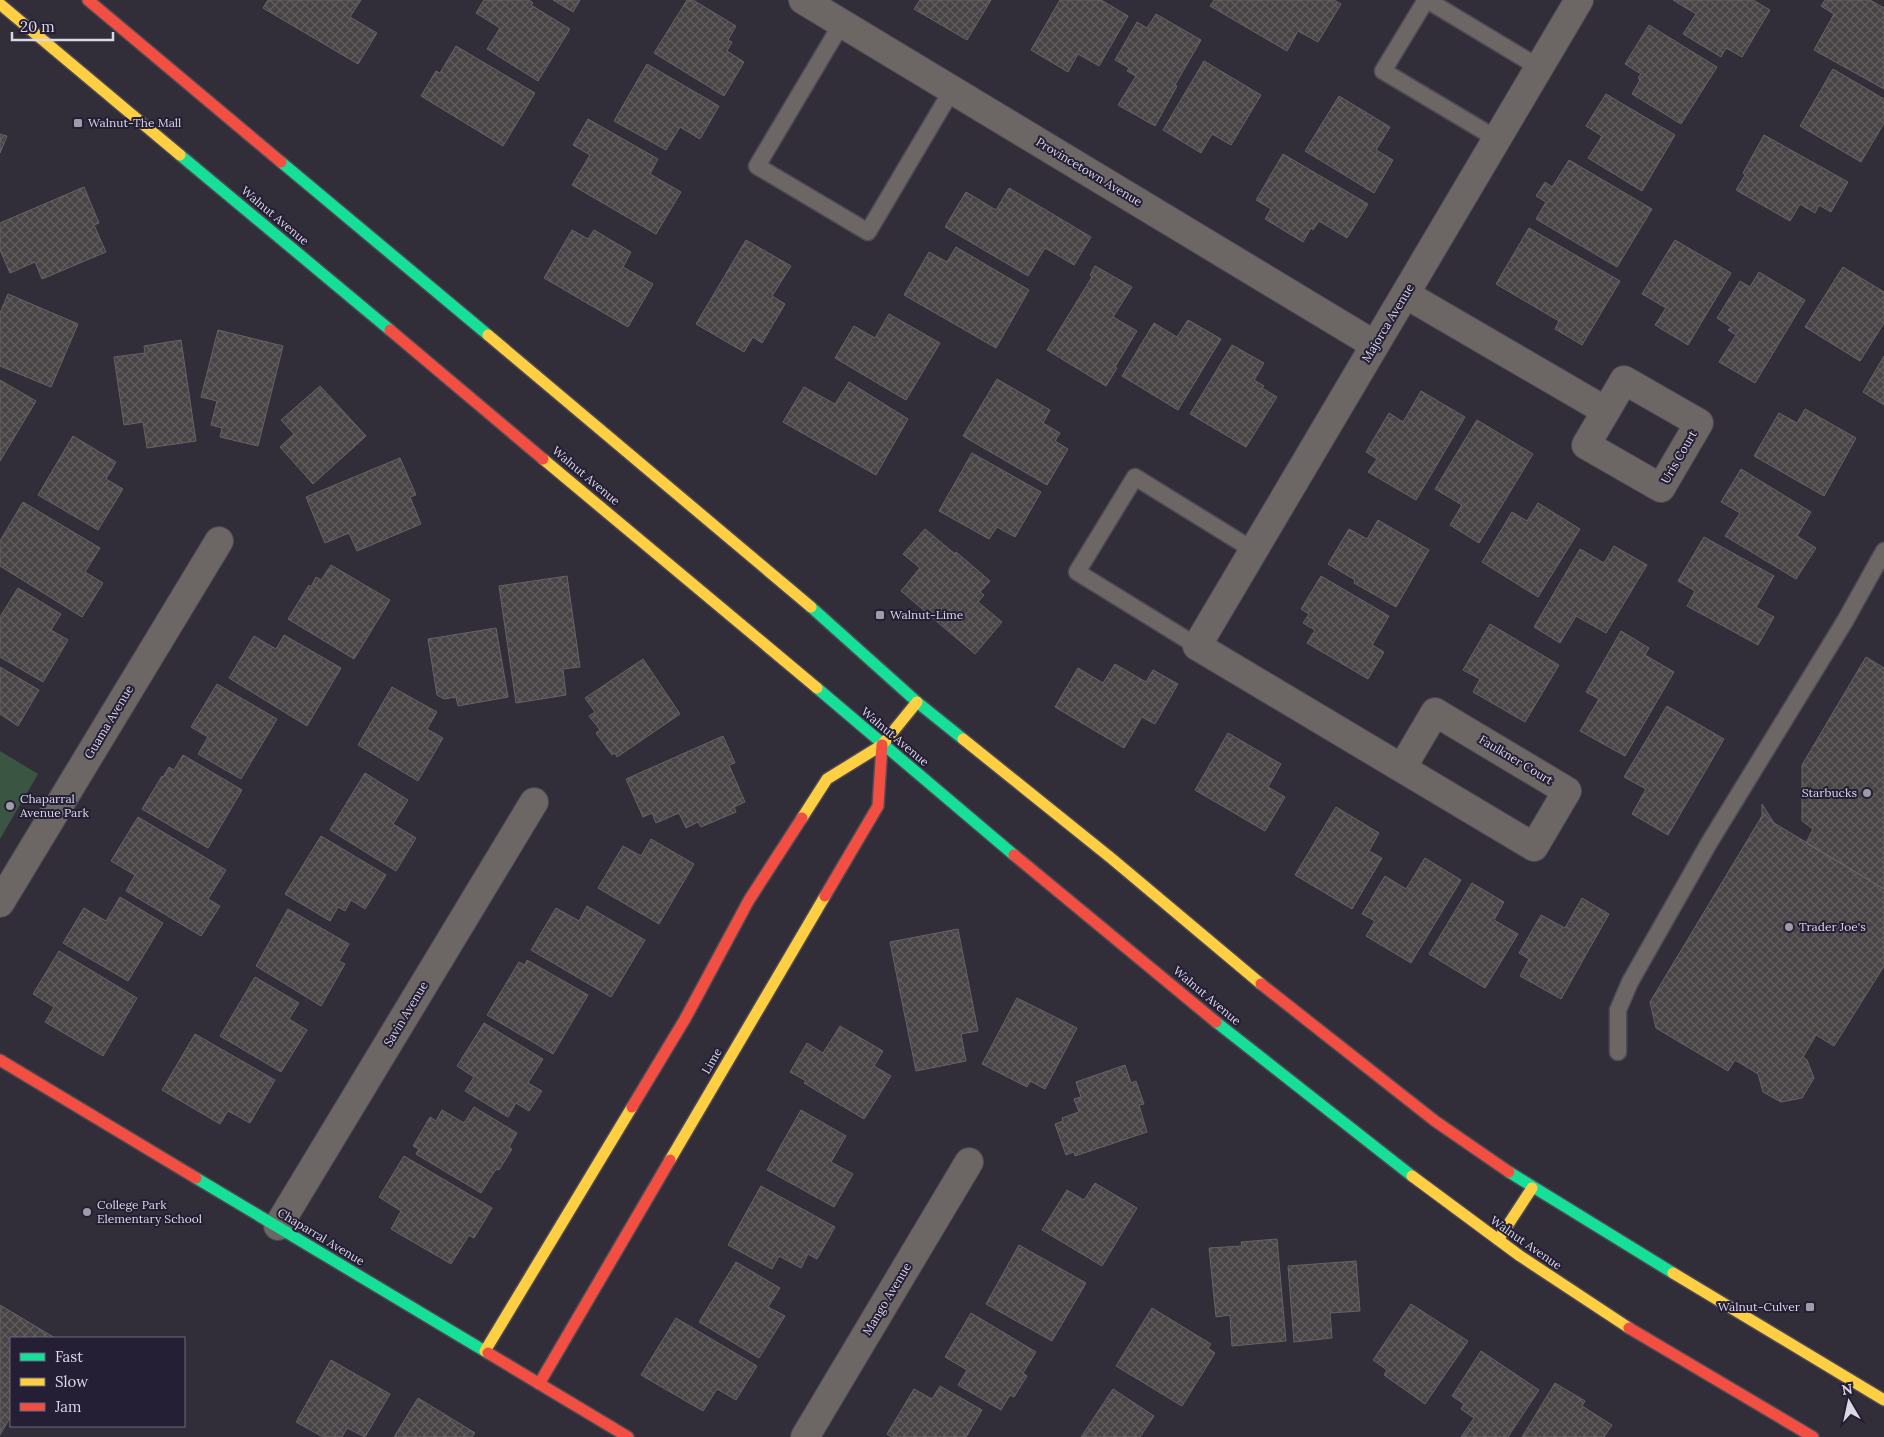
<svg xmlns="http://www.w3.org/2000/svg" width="1884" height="1437" font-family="Lora,serif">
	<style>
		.pitch { fill: #3b5543 }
		.building { fill: url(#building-cross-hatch); stroke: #676263 }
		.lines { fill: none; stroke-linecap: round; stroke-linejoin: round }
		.lane-casing { stroke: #4d4a55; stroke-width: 19 }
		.street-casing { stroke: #4d4a55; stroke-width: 30 }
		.fast-casing { stroke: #4d4a55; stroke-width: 14 }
		.slow-casing { stroke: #4d4a55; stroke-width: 14 }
		.jam-casing { stroke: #4d4a55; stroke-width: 14 }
		.lane { stroke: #6c6664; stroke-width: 16 }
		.street { stroke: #6c6664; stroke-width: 28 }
		.fast { stroke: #16e098; stroke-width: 11 }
		.slow { stroke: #ffcf43; stroke-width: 11 }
		.jam { stroke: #f24e42; stroke-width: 11 }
		.poi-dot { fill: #9f9caa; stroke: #241f35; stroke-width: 2 }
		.labels { text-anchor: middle; stroke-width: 4; stroke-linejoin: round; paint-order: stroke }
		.poi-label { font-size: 12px; fill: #dad7e6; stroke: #241f35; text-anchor: start }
		.street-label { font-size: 12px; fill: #dad7e6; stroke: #241f35 }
	</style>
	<defs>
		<pattern id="building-cross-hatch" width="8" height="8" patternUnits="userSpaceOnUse" patternTransform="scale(1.25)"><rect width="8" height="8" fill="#484344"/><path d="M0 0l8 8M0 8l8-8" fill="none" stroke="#625d5f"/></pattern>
	</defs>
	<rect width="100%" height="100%" fill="#312e3a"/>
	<path class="pitch" d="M 0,751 L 38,774 L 0,839 Z"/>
	<path class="building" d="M 268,0 L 361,0 L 350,17 L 377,33 L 358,64 L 263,8 Z
		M 484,0 L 529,0 L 533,3 L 531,5 L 570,29 L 538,81 L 487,49 L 500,28 L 476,13 Z
		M 553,0 L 580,0 L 573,12 Z
		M 687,0 L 693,0 L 736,26 L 728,40 L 732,42 L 727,51 L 744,62 L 724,96 L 654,53 Z
		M 920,0 L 991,0 L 967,40 L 914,9 Z
		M 1060,0 L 1101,0 L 1128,16 L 1099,66 L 1078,54 L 1068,72 L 1031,50 Z
		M 1214,0 L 1334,0 L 1341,4 L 1318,42 L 1298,31 L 1287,51 L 1210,6 Z
		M 1673,0 L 1753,0 L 1770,10 L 1742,57 L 1726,48 L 1721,57 L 1683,34 L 1696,14 Z
		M 1825,0 L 1870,0 L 1884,8 L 1884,89 L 1814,50 L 1834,14 L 1821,6 Z
		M 1156,14 L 1201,40 L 1175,85 L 1177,86 L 1155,126 L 1118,105 L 1136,76 L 1127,71 L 1129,68 L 1115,60 L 1137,22 L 1147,28 Z
		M 1649,25 L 1717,67 L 1681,124 L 1632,94 L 1640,80 L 1638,78 L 1641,74 L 1625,64 Z
		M 456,46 L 535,93 L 503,146 L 421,96 L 436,71 L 440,73 Z
		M 1204,61 L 1261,95 L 1231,145 L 1212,134 L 1201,153 L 1163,130 Z
		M 647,64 L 719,106 L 700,139 L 680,127 L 666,150 L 614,121 Z
		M 1833,69 L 1884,99 L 1884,123 L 1861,162 L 1800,126 Z
		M 1606,94 L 1675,135 L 1642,191 L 1588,158 L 1602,136 L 1586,126 Z
		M 1339,96 L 1390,127 L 1376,150 L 1393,160 L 1374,193 L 1305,151 Z
		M 588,119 L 658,159 L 650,174 L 681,192 L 656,234 L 572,185 L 590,155 L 573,145 Z
		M 0,134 L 7,136 L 0,153 Z
		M 1764,135 L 1848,182 L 1831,212 L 1819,205 L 1815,213 L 1800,204 L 1790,221 L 1736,190 L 1745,175 L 1743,173 Z
		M 1283,154 L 1368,204 L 1347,238 L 1319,221 L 1313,230 L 1311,228 L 1303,242 L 1265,219 L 1271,209 L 1256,200 Z
		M 1569,160 L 1652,209 L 1617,267 L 1536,219 L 1546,202 L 1536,196 L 1545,182 L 1552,187 Z
		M 84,187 L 99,223 L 94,225 L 106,252 L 42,279 L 35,262 L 10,273 L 0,250 L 0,223 Z
		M 1009,188 L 1091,237 L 1074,265 L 1045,248 L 1028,276 L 945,227 L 966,192 L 996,210 Z
		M 1529,228 L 1620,281 L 1582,345 L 1555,329 L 1559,321 L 1496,284 Z
		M 572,230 L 588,239 L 594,230 L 631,252 L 623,267 L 653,284 L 628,327 L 544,278 Z
		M 746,240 L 791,266 L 772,296 L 785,304 L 762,343 L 753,337 L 744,352 L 696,324 Z
		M 1675,240 L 1731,273 L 1688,345 L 1655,325 L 1666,308 L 1642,294 Z
		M 956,247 L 1029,290 L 996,348 L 904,295 L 929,252 L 947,262 Z
		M 1095,266 L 1132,287 L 1113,317 L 1137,331 L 1115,367 L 1117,368 L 1106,386 L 1047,350 L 1092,277 L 1090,275 Z
		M 1843,267 L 1884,292 L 1884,323 L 1860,361 L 1805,327 Z
		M 1759,272 L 1805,300 L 1755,383 L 1719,362 L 1736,335 L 1728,330 L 1731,327 L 1717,318 L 1740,281 L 1750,287 Z
		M 8,294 L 78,324 L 51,387 L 0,366 L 0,313 Z
		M 889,314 L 940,343 L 906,400 L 835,358 L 854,326 L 875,338 Z
		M 1188,320 L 1221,339 L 1178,410 L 1122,376 L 1154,323 L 1177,337 Z
		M 218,330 L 283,346 L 258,446 L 220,437 L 222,428 L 211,425 L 217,401 L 201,397 Z
		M 181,340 L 196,441 L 147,448 L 143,422 L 124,425 L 114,357 L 145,353 L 144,346 Z
		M 1232,345 L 1264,363 L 1254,380 L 1264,386 L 1262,388 L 1277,397 L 1246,447 L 1190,414 Z
		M 1884,356 L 1884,405 L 1863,392 Z
		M 997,379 L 1050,410 L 1043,423 L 1060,433 L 1055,441 L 1068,449 L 1047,485 L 963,436 Z
		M 0,380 L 36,401 L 0,461 Z
		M 849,382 L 908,419 L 876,475 L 783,422 L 804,387 L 835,404 Z
		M 320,386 L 366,436 L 313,484 L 280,447 L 294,434 L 281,420 Z
		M 1421,391 L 1465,417 L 1416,500 L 1368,472 L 1377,459 L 1366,452 L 1389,413 L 1403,422 Z
		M 1805,409 L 1856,438 L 1824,496 L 1754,456 L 1779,413 L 1797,423 Z
		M 1477,420 L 1533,454 L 1479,543 L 1450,525 L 1462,505 L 1435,489 Z
		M 73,436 L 116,462 L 106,479 L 123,489 L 98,530 L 38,495 Z
		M 972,453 L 1041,492 L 1015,537 L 997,527 L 989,539 L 939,511 Z
		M 400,458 L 416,495 L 410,497 L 421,524 L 357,551 L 349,533 L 325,543 L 306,497 Z
		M 1741,469 L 1811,512 L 1797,536 L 1816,548 L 1796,579 L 1725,536 L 1740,513 L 1721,502 Z
		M 23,502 L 100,548 L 85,572 L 103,583 L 82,617 L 0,566 L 0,541 Z
		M 1538,503 L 1580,529 L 1538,597 L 1482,562 L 1512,512 L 1527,521 Z
		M 1378,520 L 1429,550 L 1396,607 L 1354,583 L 1355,580 L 1328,564 L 1349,529 L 1367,539 Z
		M 925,529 L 955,554 L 956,552 L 990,581 L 980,592 L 984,595 L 978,602 L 1002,622 L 975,654 L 901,591 L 920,568 L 903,554 Z
		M 1704,537 L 1774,576 L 1756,607 L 1774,617 L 1758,645 L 1687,606 L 1695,591 L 1678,581 Z
		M 1614,546 L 1647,565 L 1606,633 L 1576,616 L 1560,643 L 1534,627 L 1580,549 L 1604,563 Z
		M 331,565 L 390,600 L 354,659 L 288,619 L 309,585 L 311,587 L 316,577 L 321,580 Z
		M 567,576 L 580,667 L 563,669 L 566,695 L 516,703 L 499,586 Z
		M 1321,576 L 1389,616 L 1372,645 L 1384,652 L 1368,679 L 1307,643 L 1315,630 L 1303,623 L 1309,614 L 1301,609 Z
		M 18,588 L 61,614 L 51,630 L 68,640 L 43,682 L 0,657 L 0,617 Z
		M 1490,624 L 1559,665 L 1525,722 L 1473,692 L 1480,679 L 1463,670 Z
		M 496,628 L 508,697 L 458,706 L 456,697 L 444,699 L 437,695 L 428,639 Z
		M 1621,631 L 1649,648 L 1645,655 L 1674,672 L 1625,756 L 1580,731 L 1599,699 L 1586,692 Z
		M 284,635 L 341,668 L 307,726 L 229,678 L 254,636 L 276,649 Z
		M 1866,657 L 1884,668 L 1884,889 L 1806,843 L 1813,829 L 1802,821 L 1802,765 Z
		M 643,659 L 680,714 L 617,757 L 615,753 L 612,755 L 596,733 L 600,730 L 589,716 L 595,712 L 585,698 Z
		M 1115,664 L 1146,682 L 1153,670 L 1178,684 L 1155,724 L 1142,717 L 1124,748 L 1055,707 L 1078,668 L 1103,683 Z
		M 0,667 L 39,690 L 18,726 L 0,714 Z
		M 217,684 L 277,719 L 241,779 L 198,754 L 208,737 L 191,727 Z
		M 392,687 L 437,712 L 427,729 L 443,738 L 418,781 L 358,745 Z
		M 1667,706 L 1724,739 L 1668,835 L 1632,814 L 1646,789 L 1624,777 Z
		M 1228,733 L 1281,764 L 1268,787 L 1285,797 L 1265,831 L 1195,790 Z
		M 723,736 L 735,763 L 729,765 L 745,802 L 734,807 L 736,812 L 701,827 L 698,822 L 686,828 L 679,813 L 656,823 L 652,813 L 643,817 L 626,779 Z
		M 183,755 L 242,790 L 208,848 L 142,809 L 162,776 L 163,777 L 169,767 L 174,770 Z
		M 365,773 L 408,800 L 393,824 L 416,838 L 396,871 L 330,830 Z
		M 1762,804 L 1774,823 L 1884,889 L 1884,966 L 1834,1046 L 1816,1035 L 1803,1057 L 1807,1060 L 1814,1078 L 1802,1098 L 1781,1102 L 1763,1092 L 1758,1074 L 1735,1060 L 1728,1071 L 1656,1028 L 1650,1002 L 1762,816 Z
		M 1336,807 L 1379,833 L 1369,851 L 1382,858 L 1352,909 L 1295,875 Z
		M 138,817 L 226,870 L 208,899 L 220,906 L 201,936 L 126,891 L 135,875 L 111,861 Z
		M 321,836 L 386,875 L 365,909 L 351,900 L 345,911 L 338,907 L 330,921 L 285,894 Z
		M 651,839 L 694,864 L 659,924 L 598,888 L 623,846 L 641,856 Z
		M 1425,858 L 1461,880 L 1411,963 L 1366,936 L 1375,921 L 1362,914 L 1385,876 L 1406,889 Z
		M 1472,883 L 1504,902 L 1494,920 L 1518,934 L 1485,988 L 1429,954 Z
		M 120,897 L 163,923 L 128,981 L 63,943 L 84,908 L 106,921 Z
		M 1582,898 L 1609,914 L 1561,999 L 1520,976 L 1529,959 L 1519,953 L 1541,915 L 1565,928 Z
		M 587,906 L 645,940 L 611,997 L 531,950 L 556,908 L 579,921 Z
		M 288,909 L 349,944 L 339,961 L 345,964 L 321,1006 L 256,966 Z
		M 958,929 L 978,1031 L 961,1034 L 966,1061 L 916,1071 L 890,942 Z
		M 59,951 L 137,998 L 103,1056 L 45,1022 L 54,1007 L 33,994 Z
		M 527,960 L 588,995 L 553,1054 L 487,1015 L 519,962 L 525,965 Z
		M 255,977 L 299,1003 L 289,1019 L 307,1030 L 281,1072 L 220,1036 Z
		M 1017,998 L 1077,1028 L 1045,1089 L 1030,1081 L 1027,1087 L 982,1064 Z
		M 484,1023 L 543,1059 L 528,1083 L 542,1091 L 529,1111 L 516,1103 L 508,1117 L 465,1091 L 474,1077 L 457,1066 Z
		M 840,1026 L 883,1051 L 874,1066 L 891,1076 L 864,1119 L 804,1083 L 806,1081 L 790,1072 L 807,1043 L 823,1053 Z
		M 195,1034 L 275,1080 L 250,1123 L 228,1111 L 220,1124 L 162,1090 Z
		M 1125,1065 L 1131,1083 L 1136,1081 L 1144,1104 L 1139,1105 L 1147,1132 L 1075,1156 L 1074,1152 L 1066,1155 L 1055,1124 L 1063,1121 L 1062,1118 L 1079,1112 L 1074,1099 L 1081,1097 L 1076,1082 Z
		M 474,1107 L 517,1133 L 509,1147 L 512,1149 L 499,1170 L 496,1169 L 481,1193 L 416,1154 L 419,1149 L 413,1146 L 430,1117 L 436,1121 L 442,1110 L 464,1123 Z
		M 801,1110 L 846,1136 L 831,1162 L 853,1174 L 834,1207 L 767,1170 Z
		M 404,1156 L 492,1208 L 474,1238 L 469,1235 L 451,1264 L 391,1229 L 401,1211 L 379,1197 Z
		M 1095,1183 L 1137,1208 L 1102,1266 L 1042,1230 L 1067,1190 L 1084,1200 Z
		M 761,1186 L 835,1227 L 817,1259 L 808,1254 L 801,1268 L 779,1256 L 772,1269 L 728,1245 Z
		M 1277,1239 L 1286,1341 L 1232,1346 L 1230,1315 L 1216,1317 L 1209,1248 L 1242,1246 L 1241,1242 Z
		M 1019,1245 L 1086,1283 L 1052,1341 L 986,1304 Z
		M 1356,1261 L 1360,1311 L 1330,1313 L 1332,1338 L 1294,1342 L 1288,1266 Z
		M 736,1262 L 780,1288 L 768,1307 L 785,1316 L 759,1358 L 699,1322 Z
		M 1411,1304 L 1468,1341 L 1425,1404 L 1384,1375 L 1387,1370 L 1373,1360 Z
		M 0,1305 L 55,1338 L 11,1338 L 11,1416 L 0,1435 Z
		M 1152,1308 L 1211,1344 L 1208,1348 L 1215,1353 L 1182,1406 L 1116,1366 Z
		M 971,1313 L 1036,1352 L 1023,1373 L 1027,1376 L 1014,1397 L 1010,1395 L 1001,1410 L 958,1385 L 967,1370 L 945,1357 Z
		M 676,1318 L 757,1366 L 736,1400 L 717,1389 L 703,1411 L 641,1375 Z
		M 1481,1351 L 1539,1390 L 1508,1437 L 1461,1437 L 1474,1418 L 1461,1409 L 1464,1404 L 1452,1396 Z
		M 331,1360 L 390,1394 L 365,1437 L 347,1428 L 342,1437 L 323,1437 L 296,1422 Z
		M 1555,1383 L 1585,1401 L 1582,1406 L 1612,1425 L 1604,1437 L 1522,1437 Z
		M 940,1386 L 982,1410 L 966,1437 L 892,1437 L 887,1434 L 914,1389 L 932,1399 Z
		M 1113,1389 L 1154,1416 L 1140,1437 L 1081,1437 Z
		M 418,1398 L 475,1433 L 472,1437 L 394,1437 Z"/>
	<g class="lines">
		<g class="lane-casing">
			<path id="lane" d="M 1426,0 L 1383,71 L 1497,139
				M 1427,0 L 1540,68
				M 842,23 L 757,166 L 868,232 L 952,90
				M 1197,646 L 1077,572 L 1135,477 L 1253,550
				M 1618,1052 L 1618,1010 L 1630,982 L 1709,843 L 1845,621 L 1884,551"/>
		</g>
		<g class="street-casing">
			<path id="street" d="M 803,0 L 1375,345
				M 1405,294 L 1606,411 L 1586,445 L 1661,488 L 1699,423 L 1624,380 L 1606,411
				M 1402,768 L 1435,712 L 1567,791 L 1534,847 L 1197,646 L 1579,0
				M 0,903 L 219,541
				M 278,1226 L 534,802
				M 805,1437 L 969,1162"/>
		</g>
		<g class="fast-casing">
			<path id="fast" d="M 180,155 L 390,330
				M 281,162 L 488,335
				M 811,607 L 917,702 L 963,739
				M 817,688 L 1014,855
				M 1216,1022 L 1412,1176
				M 1509,1172 L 1673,1273
				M 196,1178 L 488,1353"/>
		</g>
		<g class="slow-casing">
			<path id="slow" d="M 0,4 L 180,155
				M 488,335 L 811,607
				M 543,459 L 817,688
				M 963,739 L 1111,858 L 1261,984
				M 802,818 L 827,779 L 882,745 L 917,702
				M 670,1160 L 825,896
				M 1412,1176 L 1520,1256 L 1629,1328
				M 1498,1240 L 1532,1188
				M 1673,1273 L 1884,1400
				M 485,1351 L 632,1107"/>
		</g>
		<g class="jam-casing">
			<path id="jam" d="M 88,0 L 281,162
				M 390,330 L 543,459
				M 1014,855 L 1216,1022
				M 825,896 L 878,806 L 882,745
				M 1261,984 L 1435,1121 L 1509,1172
				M 0,1060 L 196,1178
				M 632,1107 L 685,1019 L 749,900 L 802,818
				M 1629,1328 L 1813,1437
				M 488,1353 L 628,1437
				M 539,1384 L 670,1160"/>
		</g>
		<use href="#lane" class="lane"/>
		<use href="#street" class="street"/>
		<use href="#fast" class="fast"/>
		<use href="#slow" class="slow"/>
		<use href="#jam" class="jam"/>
	</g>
	<g class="poi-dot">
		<rect x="73" y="118" width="10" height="10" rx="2.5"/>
		<rect x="875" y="610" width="10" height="10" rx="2.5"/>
		<circle cx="1867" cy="793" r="5"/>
		<circle cx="10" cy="806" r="5"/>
		<circle cx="1789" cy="927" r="5"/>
		<circle cx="87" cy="1212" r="5"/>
		<rect x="1805" y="1302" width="10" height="10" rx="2.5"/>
	</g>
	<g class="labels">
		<g class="poi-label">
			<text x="88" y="127">Walnut-The Mall</text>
			<text x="890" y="619">Walnut-Lime</text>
			<text x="1857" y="797" text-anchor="end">Starbucks</text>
			<text x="20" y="803">Chaparral<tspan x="20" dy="14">Avenue Park</tspan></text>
			<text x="1799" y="931">Trader Joe's</text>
			<text x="97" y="1209">College Park<tspan x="97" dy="14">Elementary School</tspan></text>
			<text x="1800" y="1311" text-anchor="end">Walnut-Culver</text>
		</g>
		<g class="street-label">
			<text transform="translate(1089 172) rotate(31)" y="4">Provincetown Avenue</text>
			<text transform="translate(275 216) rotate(40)" y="4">Walnut Avenue</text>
			<text transform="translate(1388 323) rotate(-59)" y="4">Majorca Avenue</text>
			<text transform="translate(1679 457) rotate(-60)" y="4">Uris Court</text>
			<text transform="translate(586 476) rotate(40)" y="4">Walnut Avenue</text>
			<text transform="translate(109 722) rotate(-59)" y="4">Guama Avenue</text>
			<text transform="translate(895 737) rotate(40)" y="4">Walnut Avenue</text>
			<text transform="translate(1516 760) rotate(31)" y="4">Faulkner Court</text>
			<text transform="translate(1207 996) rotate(40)" y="4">Walnut Avenue</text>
			<text transform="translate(406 1014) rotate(-59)" y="4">Savin Avenue</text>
			<text transform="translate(712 1061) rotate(-60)" y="4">Lime</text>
			<text transform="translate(321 1237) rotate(31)" y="4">Chaparral Avenue</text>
			<text transform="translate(1526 1243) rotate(35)" y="4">Walnut Avenue</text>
			<text transform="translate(887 1299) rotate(-59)" y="4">Mango Avenue</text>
		</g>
	</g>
	<rect x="10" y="1337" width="175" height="90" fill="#241f35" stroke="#6d697c"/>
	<rect x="20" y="1353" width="25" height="8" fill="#16e098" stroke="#6d697c"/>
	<text x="55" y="1362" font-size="15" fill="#dad7e6">Fast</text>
	<rect x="20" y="1378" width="25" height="8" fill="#ffcf43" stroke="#6d697c"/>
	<text x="55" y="1387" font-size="15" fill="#dad7e6">Slow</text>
	<rect x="20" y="1403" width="25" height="8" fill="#f24e42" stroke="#6d697c"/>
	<text x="55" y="1412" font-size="15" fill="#dad7e6">Jam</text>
	<g transform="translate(1849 1402) rotate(351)" stroke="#241f35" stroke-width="4" paint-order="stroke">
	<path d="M0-4L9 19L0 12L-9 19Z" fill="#dad7e6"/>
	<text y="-8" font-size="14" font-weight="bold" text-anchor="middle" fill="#dad7e6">N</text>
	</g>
	<path d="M12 32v8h101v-8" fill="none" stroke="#dad7e6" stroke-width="2.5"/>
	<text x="20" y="32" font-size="15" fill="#dad7e6" stroke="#241f35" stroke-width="4" paint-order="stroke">20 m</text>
</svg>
